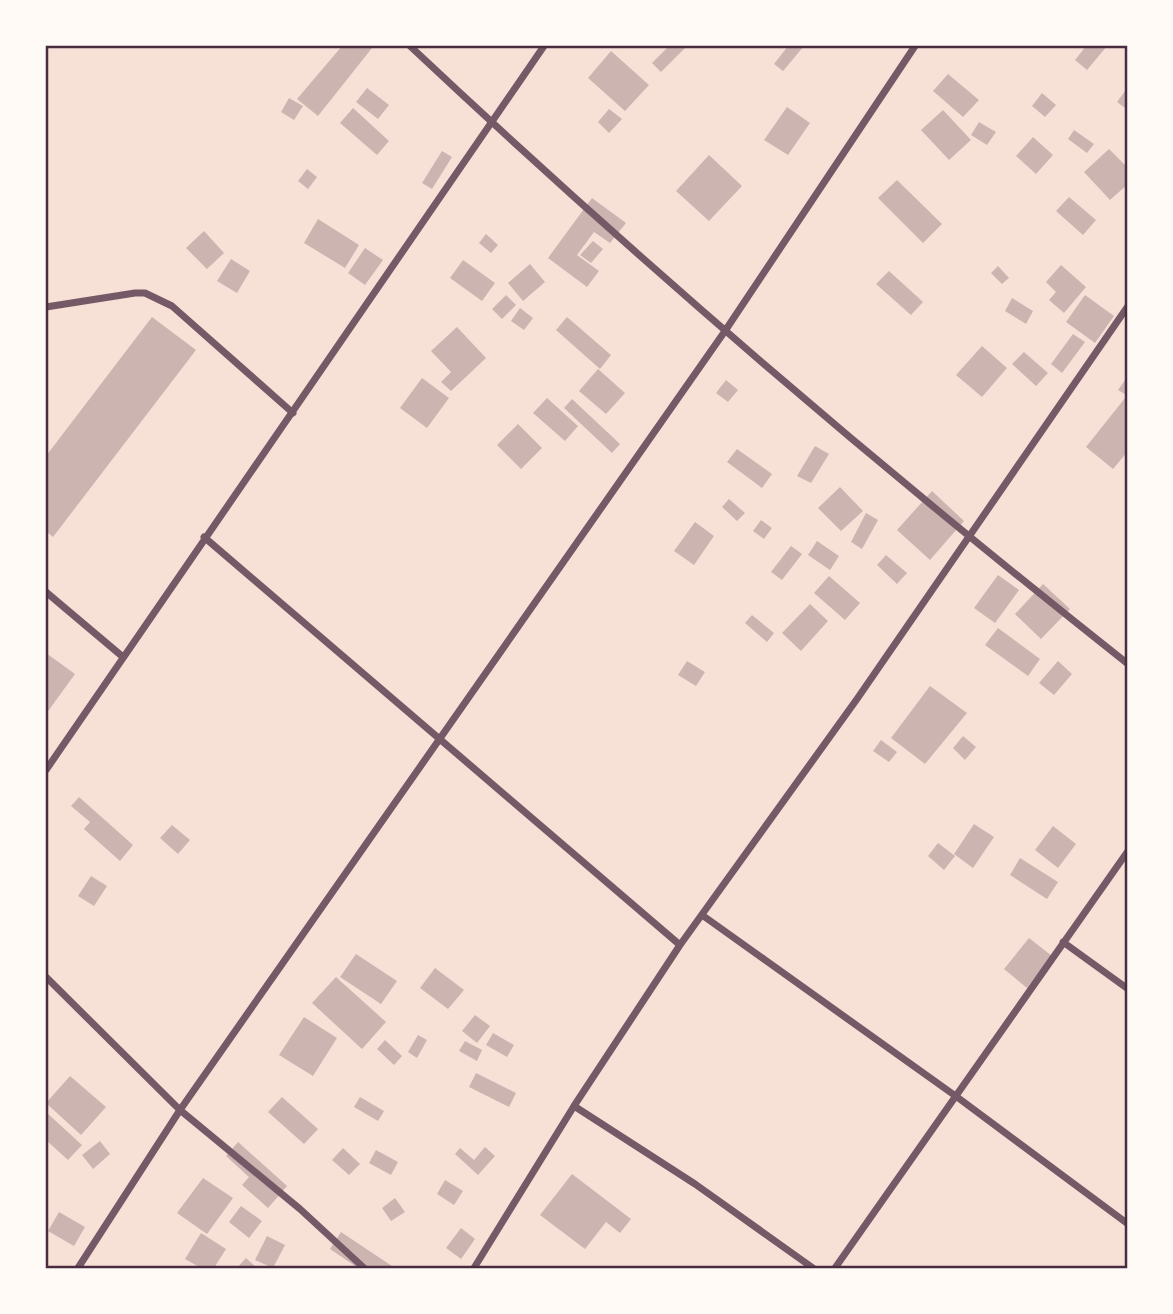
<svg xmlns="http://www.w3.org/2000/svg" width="1173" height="1314" font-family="Jost,sans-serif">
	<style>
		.building { fill: #ccb4b1 }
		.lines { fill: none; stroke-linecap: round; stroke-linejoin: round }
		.minor { stroke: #755966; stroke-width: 7 }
		.neatline { fill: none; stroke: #4a2c40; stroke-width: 2.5 }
	</style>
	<rect width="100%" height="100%" fill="#f7e1d7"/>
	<path class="building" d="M 342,46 L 372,48 L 318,116 L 297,99 Z
		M 669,46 L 685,48 L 661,72 L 652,63 Z
		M 788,46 L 804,46 L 783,71 L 774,64 Z
		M 1086,46 L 1107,46 L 1087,70 L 1075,60 Z
		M 611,51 L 649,85 L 625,111 L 588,78 Z
		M 948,74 L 979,100 L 963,117 L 933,91 Z
		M 1128,87 L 1128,110 L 1117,102 Z
		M 367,88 L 389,105 L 378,119 L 356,102 Z
		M 1042,93 L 1056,105 L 1045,117 L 1032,106 Z
		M 289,98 L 303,106 L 294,120 L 281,112 Z
		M 787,107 L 810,123 L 788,155 L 764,140 Z
		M 353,108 L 389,141 L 377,155 L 340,123 Z
		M 609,109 L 622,119 L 609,133 L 598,122 Z
		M 943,110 L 971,140 L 949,160 L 921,130 Z
		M 979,122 L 996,132 L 987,145 L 971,135 Z
		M 1074,130 L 1094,144 L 1087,153 L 1068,139 Z
		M 1033,137 L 1053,155 L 1036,174 L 1016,156 Z
		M 1109,149 L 1128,168 L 1128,184 L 1110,200 L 1084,172 Z
		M 442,151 L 452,157 L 432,189 L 422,183 Z
		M 709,155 L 742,186 L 709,221 L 676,191 Z
		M 307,169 L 317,177 L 308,189 L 298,181 Z
		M 897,180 L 942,224 L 923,243 L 878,198 Z
		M 1069,197 L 1096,220 L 1083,235 L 1056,211 Z
		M 592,198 L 626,223 L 610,243 L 594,232 L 577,255 L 599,271 L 587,287 L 548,258 Z
		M 318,219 L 359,245 L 345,268 L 304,243 Z
		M 204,231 L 224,253 L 207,269 L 186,248 Z
		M 486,234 L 498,245 L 491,253 L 479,243 Z
		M 593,241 L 603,249 L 591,263 L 580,255 Z
		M 365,248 L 383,260 L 365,285 L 348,273 Z
		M 231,259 L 250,271 L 237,293 L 217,281 Z
		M 463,260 L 495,283 L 482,301 L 450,278 Z
		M 530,264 L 545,282 L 523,301 L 508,283 Z
		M 1061,265 L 1086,287 L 1064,313 L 1049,300 L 1056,292 L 1046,282 Z
		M 998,266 L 1009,278 L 1002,284 L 991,273 Z
		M 889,271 L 923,302 L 911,315 L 876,284 Z
		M 506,295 L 516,305 L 502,319 L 492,309 Z
		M 1085,295 L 1114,316 L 1095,343 L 1066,322 Z
		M 1012,298 L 1033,311 L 1026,324 L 1005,311 Z
		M 520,308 L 533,318 L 524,330 L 511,321 Z
		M 152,317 L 196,350 L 53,537 L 46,531 L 46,456 Z
		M 567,317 L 611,355 L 600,369 L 556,330 Z
		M 457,327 L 486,358 L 451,391 L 441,382 L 451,372 L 431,351 Z
		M 1073,334 L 1085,342 L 1062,373 L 1051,364 Z
		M 982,346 L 1007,368 L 982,397 L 956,375 Z
		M 1024,352 L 1048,373 L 1036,386 L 1012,364 Z
		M 598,369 L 625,393 L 606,414 L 579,391 Z
		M 1128,376 L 1128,396 L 1118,390 Z
		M 422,378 L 449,398 L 427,428 L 400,408 Z
		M 726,380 L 738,390 L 728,402 L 716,393 Z
		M 547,398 L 578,426 L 565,441 L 533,413 Z
		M 1125,398 L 1128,451 L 1113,469 L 1086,447 Z
		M 572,399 L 620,444 L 612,453 L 564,408 Z
		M 518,424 L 542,448 L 521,469 L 497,445 Z
		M 815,446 L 829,454 L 811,483 L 797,476 Z
		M 737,449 L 772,474 L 762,488 L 727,462 Z
		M 840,487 L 863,511 L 841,531 L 818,508 Z
		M 932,491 L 964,521 L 930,560 L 897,530 Z
		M 729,499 L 745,513 L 737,521 L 722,507 Z
		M 866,513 L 878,520 L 862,549 L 851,542 Z
		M 761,520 L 772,528 L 764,539 L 753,531 Z
		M 695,522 L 714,536 L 694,565 L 674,551 Z
		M 817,541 L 839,556 L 830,570 L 808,555 Z
		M 791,546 L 802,554 L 782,580 L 771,572 Z
		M 886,555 L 907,573 L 897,584 L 877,565 Z
		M 998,575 L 1019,590 L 995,623 L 974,608 Z
		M 829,576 L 860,603 L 845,620 L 814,593 Z
		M 1043,584 L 1070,609 L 1041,639 L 1015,614 Z
		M 810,604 L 828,621 L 801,651 L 782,633 Z
		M 752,615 L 774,633 L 767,642 L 745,623 Z
		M 998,628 L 1040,659 L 1028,676 L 985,645 Z
		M 46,653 L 75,674 L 46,714 Z
		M 687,661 L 705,672 L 696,686 L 678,675 Z
		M 1058,661 L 1072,674 L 1054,695 L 1039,683 Z
		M 930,686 L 967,713 L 925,764 L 891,738 Z
		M 963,736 L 976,747 L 965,760 L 953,748 Z
		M 881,740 L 897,752 L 889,762 L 873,751 Z
		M 79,797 L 133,845 L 120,861 L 84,829 L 90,822 L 71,806 Z
		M 974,824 L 994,837 L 973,868 L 954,854 Z
		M 172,825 L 190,840 L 178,854 L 160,838 Z
		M 1053,826 L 1076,844 L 1058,868 L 1035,850 Z
		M 938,843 L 955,856 L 944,870 L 928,856 Z
		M 1020,858 L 1058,882 L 1047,899 L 1010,875 Z
		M 91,876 L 107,886 L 94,906 L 78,896 Z
		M 1029,938 L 1052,956 L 1027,988 L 1004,969 Z
		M 356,954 L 397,981 L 381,1004 L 340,977 Z
		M 435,968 L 464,990 L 448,1009 L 420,988 Z
		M 336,977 L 386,1022 L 362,1049 L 312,1003 Z
		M 475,1015 L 490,1026 L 477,1043 L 462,1031 Z
		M 304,1017 L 337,1038 L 313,1076 L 279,1055 Z
		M 493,1033 L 514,1045 L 507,1057 L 486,1045 Z
		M 418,1035 L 427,1040 L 417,1058 L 408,1052 Z
		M 385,1040 L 402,1056 L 394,1065 L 377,1049 Z
		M 465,1041 L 482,1050 L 477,1061 L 459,1051 Z
		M 476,1073 L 516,1093 L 509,1107 L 469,1087 Z
		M 70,1076 L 106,1107 L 81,1135 L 46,1103 Z
		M 282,1097 L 318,1129 L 304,1144 L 268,1112 Z
		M 360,1097 L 384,1111 L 378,1121 L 354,1107 Z
		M 46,1112 L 82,1145 L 68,1160 L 46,1140 Z
		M 100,1141 L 110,1154 L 93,1169 L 82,1155 Z
		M 238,1142 L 287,1186 L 268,1208 L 242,1185 L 249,1177 L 226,1156 Z
		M 485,1147 L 495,1156 L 478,1175 L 455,1154 L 460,1148 L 474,1160 Z
		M 343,1148 L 360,1164 L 349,1175 L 332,1160 Z
		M 376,1150 L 398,1162 L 391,1175 L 369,1163 Z
		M 572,1174 L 631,1219 L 620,1233 L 606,1222 L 585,1249 L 540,1215 Z
		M 203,1178 L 233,1198 L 207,1234 L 177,1213 Z
		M 445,1180 L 463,1191 L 454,1205 L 437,1194 Z
		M 395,1198 L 405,1212 L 391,1221 L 382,1208 Z
		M 241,1206 L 262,1221 L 249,1238 L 229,1222 Z
		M 59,1212 L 85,1227 L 74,1246 L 48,1231 Z
		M 461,1228 L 475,1239 L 461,1259 L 446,1248 Z
		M 341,1232 L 395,1268 L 358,1268 L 330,1249 Z
		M 201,1233 L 226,1249 L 214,1268 L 201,1268 L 185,1259 Z
		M 267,1236 L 285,1245 L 273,1268 L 255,1260 Z
		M 246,1258 L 257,1268 L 237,1268 Z"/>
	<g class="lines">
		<path class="minor" d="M 410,46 C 640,262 880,468 1128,664
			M 46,307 L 135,293 L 145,293 L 172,306 L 293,413
			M 204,537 L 680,945
			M 46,592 L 123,657
			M 46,770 L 544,46
			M 702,915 L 957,1097 L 1128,1224
			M 1063,942 L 1128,989
			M 46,977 L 180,1110 L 300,1209 L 364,1268
			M 574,1106 L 695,1184 L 813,1268
			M 78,1268 L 180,1110 L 725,331 L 915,46
			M 474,1268 L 574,1106 L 680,945 L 857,699 L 1128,306
			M 835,1268 L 1128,851"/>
	</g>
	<rect width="1173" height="1314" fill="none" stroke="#fffaf5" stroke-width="94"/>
	<rect x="47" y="47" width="1079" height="1220" class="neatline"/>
</svg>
